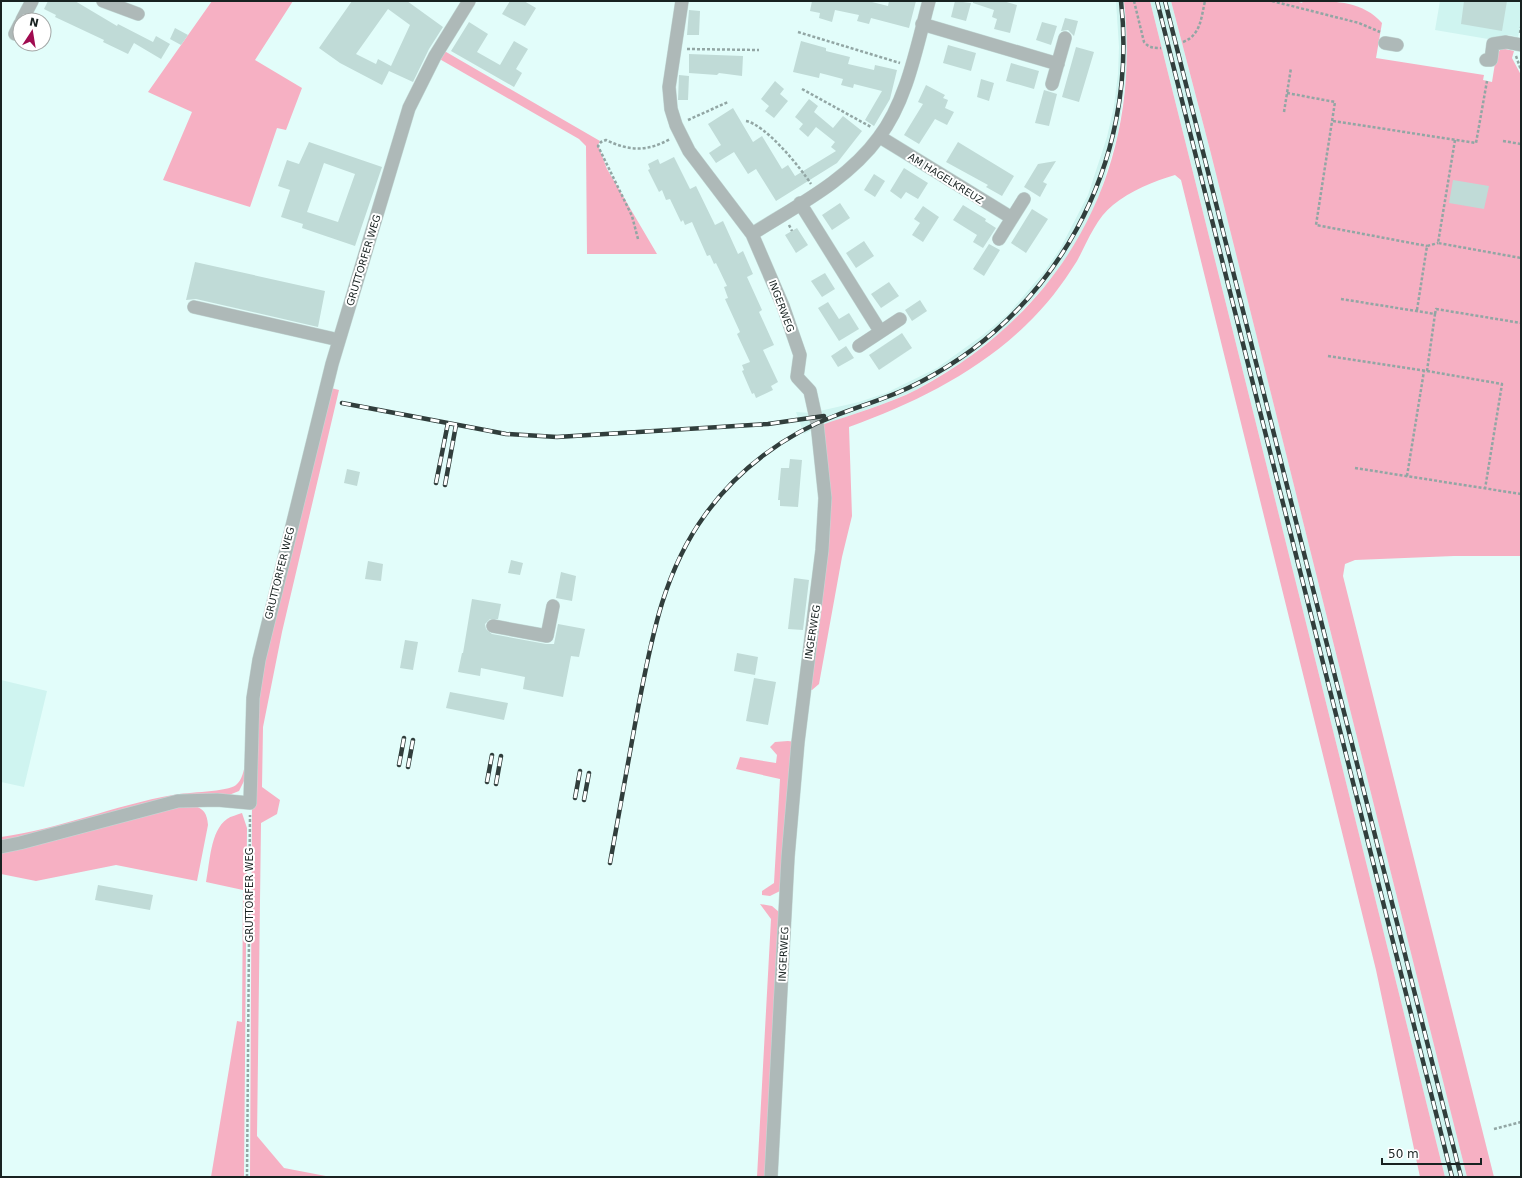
<svg xmlns="http://www.w3.org/2000/svg" width="1522" height="1178" font-family="'DejaVu Sans',sans-serif">
	<style>
		.built { fill: #cff4f0 }
		.green { fill: #f6b0c3 }
		.building { fill: #c0dbd7; fill-rule: evenodd }
		.lines { fill: none; stroke-linecap: round; stroke-linejoin: round }
		.minor-casing { stroke: #c2dad7; stroke-width: 14 }
		.path { stroke: #92a6a4; stroke-width: 2.5; stroke-dasharray: 3 2; stroke-linecap: butt }
		.minor { stroke: #aeb9b8; stroke-width: 13 }
		.rail-casing { stroke: #313e3c; stroke-width: 4.5 }
		.rail { stroke: #fff; stroke-width: 3; stroke-dasharray: 9; stroke-linecap: butt }
		.labels { text-anchor: middle; stroke-width: 4; stroke-linejoin: round; paint-order: stroke }
		.street-label { font-size: 10px; fill: #182221; stroke: #fff }
	</style>
	<rect width="100%" height="100%" fill="#e2fdfa"/>
	<path class="built" d="M 1116,1 L 1124,1 L 1128,46 L 1126,78 L 1118,134 L 1100,194 L 1085,228 L 1066,258 L 1047,284 L 1006,328 L 964,361 L 916,390 L 886,403 L 817,427 L 804,434 L 796,412 L 811,413 L 859,402 L 886,393 L 937,368 L 983,335 L 1008,314 L 1044,272 L 1060,249 L 1088,195 L 1107,137 L 1114,106 L 1118,74 L 1119,47 Z
		M 1150,1 L 1171,1 L 1210,150 L 1467,1177 L 1445,1177 Z
		M 1440,1 L 1521,1 L 1521,22 L 1518,37 L 1509,35 L 1488,39 L 1435,30 Z
		M 1,680 L 47,691 L 24,787 L 1,782 Z"/>
	<path class="green" d="M 212,1 L 293,1 L 255,60 L 302,88 L 286,130 L 277,128 L 250,207 L 163,180 L 192,112 L 148,92 Z
		M 1124,1 L 1150,1 L 1445,1177 L 1420,1177 L 1376,970 L 1181,180 L 1175,175 C 1154,181 1130,191 1113,205 C 1096,218 1087,243 1077,261 C 1062,285 1046,306 1026,325 C 975,374 914,403 849,427 L 852,516 L 842,557 L 819,684 L 812,690 L 805,690 L 824,550 L 819,426 C 852,414 887,405 918,389 C 1066,310 1143,168 1124,1 Z
		M 1171,1 L 1296,1 L 1302,3 L 1303,1 C 1332,1 1362,0 1382,23 L 1376,58 L 1484,75 L 1483,80 L 1492,82 L 1496,57 L 1501,48 L 1514,51 L 1512,58 L 1521,75 L 1521,556 L 1454,556 L 1355,560 L 1345,564 L 1343,576 L 1494,1177 L 1467,1177 L 1210,150 Z
		M 441,49 L 600,141 L 598,145 L 607,169 L 657,254 L 587,254 L 586,146 L 579,139 L 436,57 Z
		M 327,387 L 339,390 L 282,632 L 263,727 L 262,787 L 280,800 L 277,814 L 261,823 L 257,1136 L 284,1168 L 331,1177 L 250,1177 L 252,802 L 255,697 Z
		M 788,741 L 796,742 L 784,889 L 770,896 L 762,895 L 762,891 L 774,883 L 780,779 L 736,769 L 740,757 L 776,763 L 777,755 L 770,747 L 775,742 Z
		M 247,754 L 245,779 L 239,791 L 229,795 L 1,841 L 1,837 C 60,829 115,805 173,795 C 187,792 228,792 236,785 C 244,779 245,763 247,754 Z
		M 193,805 C 204,809 207,813 208,825 L 197,881 L 116,865 L 36,881 L 1,874 L 1,850 L 150,813 Z
		M 242,813 L 247,828 L 244,1177 L 211,1177 L 237,1021 L 242,1022 L 243,890 L 206,882 C 210,863 210,831 227,819 C 231,816 237,815 242,813 Z
		M 760,904 L 772,906 L 779,912 L 769,1177 L 757,1177 L 771,919 Z"/>
	<path class="building" d="M 48,1 L 75,1 L 117,26 L 118,24 L 153,42 L 156,36 L 170,44 L 161,59 L 134,43 L 128,54 L 103,42 L 104,40 L 55,17 L 56,15 L 44,9 Z
		M 352,1 L 407,1 L 443,27 L 429,49 L 413,82 L 389,71 L 382,85 L 340,63 L 319,48 ZM 388,9 L 410,25 L 391,66 L 378,59 L 376,64 L 356,54 Z
		M 510,1 L 524,1 L 536,8 L 525,26 L 502,14 Z
		M 812,1 L 868,1 L 888,6 L 889,1 L 916,1 L 909,28 L 871,18 L 869,24 L 857,21 L 859,15 L 835,10 L 832,22 L 819,18 L 820,13 L 810,11 Z
		M 955,1 L 971,3 L 966,21 L 951,17 Z
		M 973,1 L 1003,1 L 1017,5 L 1010,33 L 994,29 L 997,19 L 992,17 L 994,10 L 973,3 Z
		M 1464,1 L 1507,1 L 1502,31 L 1461,24 Z
		M 689,10 L 700,11 L 699,35 L 687,35 Z
		M 1065,18 L 1078,21 L 1074,36 L 1068,30 L 1061,31 Z
		M 469,22 L 488,34 L 477,52 L 500,65 L 514,41 L 528,49 L 516,69 L 522,73 L 514,87 L 451,51 Z
		M 1042,22 L 1057,26 L 1051,45 L 1036,40 Z
		M 175,28 L 188,35 L 181,45 L 170,39 Z
		M 801,41 L 826,48 L 826,51 L 850,57 L 848,64 L 874,70 L 875,65 L 897,70 L 890,99 L 874,126 L 865,120 L 882,91 L 854,84 L 853,88 L 841,85 L 843,79 L 820,73 L 819,78 L 793,72 Z
		M 948,45 L 976,53 L 971,71 L 943,63 Z
		M 1076,47 L 1094,52 L 1079,102 L 1062,97 Z
		M 689,54 L 743,56 L 742,76 L 719,73 L 717,75 L 689,73 Z
		M 1011,63 L 1039,71 L 1034,89 L 1006,81 Z
		M 679,75 L 689,76 L 688,100 L 678,100 Z
		M 981,79 L 994,83 L 989,101 L 977,97 Z
		M 775,81 L 784,89 L 780,94 L 788,101 L 774,118 L 765,111 L 769,106 L 761,99 Z
		M 926,85 L 945,95 L 943,98 L 948,100 L 945,108 L 954,112 L 947,125 L 935,119 L 919,144 L 904,135 L 923,104 L 918,102 Z
		M 1044,90 L 1057,94 L 1049,126 L 1035,123 Z
		M 809,99 L 818,106 L 814,112 L 833,128 L 843,116 L 862,131 L 837,163 L 776,201 L 756,169 L 748,174 L 734,152 L 716,163 L 709,153 L 721,145 L 708,124 L 733,108 L 753,142 L 762,136 L 782,169 L 788,165 L 795,176 L 836,151 L 831,147 L 835,142 L 816,127 L 808,137 L 799,129 L 803,124 L 795,117 Z
		M 309,142 L 382,167 L 355,246 L 302,228 L 303,224 L 281,217 L 290,190 L 278,186 L 287,160 L 299,164 ZM 324,163 L 355,174 L 338,222 L 307,212 Z
		M 958,142 L 1014,176 L 1002,196 L 986,187 L 988,185 L 946,162 Z
		M 674,157 L 690,189 L 696,186 L 715,225 L 723,221 L 738,254 L 743,251 L 753,274 L 747,277 L 762,310 L 759,312 L 774,345 L 763,350 L 778,382 L 771,386 L 773,390 L 756,398 L 754,393 L 752,394 L 742,371 L 744,370 L 742,365 L 750,362 L 737,334 L 740,332 L 725,299 L 728,298 L 724,287 L 727,286 L 716,263 L 714,264 L 710,255 L 707,256 L 692,222 L 685,225 L 683,220 L 681,222 L 670,199 L 666,200 L 662,190 L 659,192 L 648,170 L 650,169 L 648,164 L 658,159 L 660,164 Z
		M 1056,161 L 1043,182 L 1047,184 L 1040,197 L 1024,187 L 1038,164 Z
		M 904,168 L 928,183 L 918,199 L 906,192 L 901,199 L 890,191 Z
		M 874,174 L 885,181 L 875,197 L 864,190 Z
		M 1453,180 L 1489,186 L 1484,209 L 1449,203 Z
		M 840,203 L 850,218 L 832,230 L 822,215 Z
		M 963,205 L 986,219 L 985,221 L 996,228 L 983,248 L 973,242 L 977,235 L 953,220 Z
		M 923,206 L 939,217 L 923,242 L 912,235 L 920,223 L 914,219 Z
		M 1032,209 L 1048,219 L 1026,253 L 1011,243 Z
		M 797,228 L 808,245 L 796,253 L 785,235 Z
		M 864,241 L 874,256 L 856,268 L 846,253 Z
		M 989,244 L 1000,250 L 984,276 L 973,269 Z
		M 195,262 L 325,291 L 318,327 L 196,299 L 186,300 Z
		M 825,273 L 835,289 L 822,297 L 811,281 Z
		M 889,282 L 899,296 L 881,308 L 871,294 Z
		M 920,300 L 927,311 L 912,321 L 905,310 Z
		M 828,302 L 839,319 L 849,313 L 859,329 L 839,341 L 818,308 Z
		M 902,333 L 912,348 L 879,370 L 869,355 Z
		M 846,346 L 854,358 L 838,367 L 831,356 Z
		M 790,459 L 802,460 L 798,507 L 780,506 L 780,500 L 778,500 L 781,468 L 789,468 Z
		M 347,469 L 360,472 L 357,486 L 344,483 Z
		M 511,560 L 523,563 L 520,575 L 508,573 Z
		M 368,561 L 383,564 L 381,581 L 365,579 Z
		M 561,572 L 576,576 L 572,601 L 556,598 Z
		M 794,578 L 809,580 L 803,630 L 788,629 Z
		M 472,599 L 501,604 L 498,619 L 490,619 L 485,624 L 486,629 L 492,634 L 546,644 L 554,644 L 558,624 L 585,629 L 579,657 L 571,656 L 563,697 L 523,689 L 525,677 L 481,668 L 480,676 L 458,672 L 462,653 L 463,653 Z
		M 405,640 L 418,642 L 413,670 L 400,668 Z
		M 737,653 L 758,657 L 755,675 L 734,671 Z
		M 754,678 L 776,682 L 768,725 L 746,721 Z
		M 450,692 L 508,703 L 504,720 L 446,708 Z
		M 98,885 L 153,895 L 150,910 L 95,900 Z"/>
	<g class="lines">
		<g class="minor-casing">
			<path id="minor" d="M 103,1 L 138,14
				M 682,1 L 669,87 L 671,109 L 676,125 L 689,151 L 752,234 L 783,306 L 800,355 L 797,377 L 810,391 L 817,423 L 825,498 L 822,550 L 798,742 L 788,857 L 771,1177
				M 22,20 L 32,1
				M 922,24 L 1058,64
				M 15,34 L 20,24
				M 1385,43 L 1397,45
				M 1486,60 L 1491,60 L 1493,44 L 1506,42 L 1521,45
				M 1052,84 L 1065,38
				M 880,137 L 1012,218
				M 800,203 L 880,331
				M 752,234 C 796,206 847,181 879,137 C 907,101 917,45 929,1
				M 999,239 L 1024,199
				M 194,307 L 339,340
				M 859,346 L 900,319
				M 493,626 L 547,636 L 553,606
				M 1,847 L 20,843 L 178,801 L 217,800 L 250,803 L 253,698 L 259,660 L 332,364 L 409,108 L 435,56 L 469,1"/>
		</g>
		<path class="path" d="M 1134,1 L 1144,42 C 1149,48 1154,48 1161,48
			M 1272,1 L 1359,23 L 1380,32
			M 798,32 L 900,63
			M 1520,33 L 1521,27
			M 1183,42 C 1201,35 1201,18 1205,1
			M 687,49 L 759,50
			M 1516,56 L 1521,70
			M 802,89 L 871,127
			M 1287,93 L 1335,102 L 1316,225 L 1427,246
			M 1284,112 L 1291,68
			M 688,120 L 728,102
			M 746,121 C 766,125 800,167 811,184
			M 1333,121 L 1476,143 L 1487,81
			M 1455,140 L 1438,243 L 1521,258
			M 1503,141 L 1521,144
			M 789,225 L 792,231
			M 638,239 L 632,216 L 598,146 L 601,142 L 606,140 C 629,151 647,152 670,139
			M 1417,310 L 1427,246 L 1438,243
			M 1435,314 L 1436,309 L 1521,323
			M 1328,356 L 1427,371 L 1435,314 L 1341,299
			M 1427,371 L 1502,384 L 1485,489
			M 1355,468 L 1521,494
			M 1407,476 L 1424,371
			M 1494,1129 L 1521,1122
			M 247,1177 L 250,815"/>
		<use href="#minor" class="minor"/>
		<g class="rail-casing">
			<path id="rail" d="M 1157,1 L 1452,1177
				M 1165,1 L 1461,1177
				M 342,403 L 506,434 L 557,437 L 768,424 L 824,416
				M 436,483 L 448,423
				M 445,485 L 456,425
				M 399,765 L 404,738
				M 408,767 L 413,740
				M 487,782 L 492,755
				M 496,784 L 501,756
				M 575,798 L 580,771
				M 584,800 L 589,773
				M 610,863 C 620,809 629,756 639,703 C 652,636 664,571 705,515 C 737,470 785,434 837,415 C 860,406 885,399 908,388 C 1056,318 1139,163 1121,1"/>
		</g>
		<use href="#rail" class="rail"/>
	</g>
	<g class="labels">
		<g class="street-label">
			<text transform="translate(946 178) rotate(32)" y="4">AM HAGELKREUZ</text>
			<text transform="translate(363 260) rotate(-73)" y="4">GRUTTORFER WEG</text>
			<text transform="translate(782 306) rotate(69)" y="4">INGERWEG</text>
			<text transform="translate(279 573) rotate(-76)" y="4">GRUTTORFER WEG</text>
			<text transform="translate(812 632) rotate(-81)" y="4">INGERWEG</text>
			<text transform="translate(249 895) rotate(-90)" y="4">GRUTTORFER WEG</text>
			<text transform="translate(783 954) rotate(-87)" y="4">INGERWEG</text>
		</g>
	</g>
	<rect width="1522" height="1178" fill="none" stroke="#182221" stroke-width="4"/>
	<g transform="translate(32 32) rotate(12)"><circle r="19" fill="#ffffff" stroke="#a3a7a6"/>
	<path d="M0-3L7 15L0 10L-7 15Z" fill="#a00b50"/>
	<text y="-6" font-size="11" font-weight="bold" text-anchor="middle" fill="#182221">N</text>
	</g>
	<path d="M1382 1158v6h99v-6" fill="none" stroke="#182221" stroke-width="2"/>
	<text x="1388" y="1158" font-size="12" fill="#182221" stroke="#ffffff" stroke-width="3" paint-order="stroke">50 m</text>
</svg>
